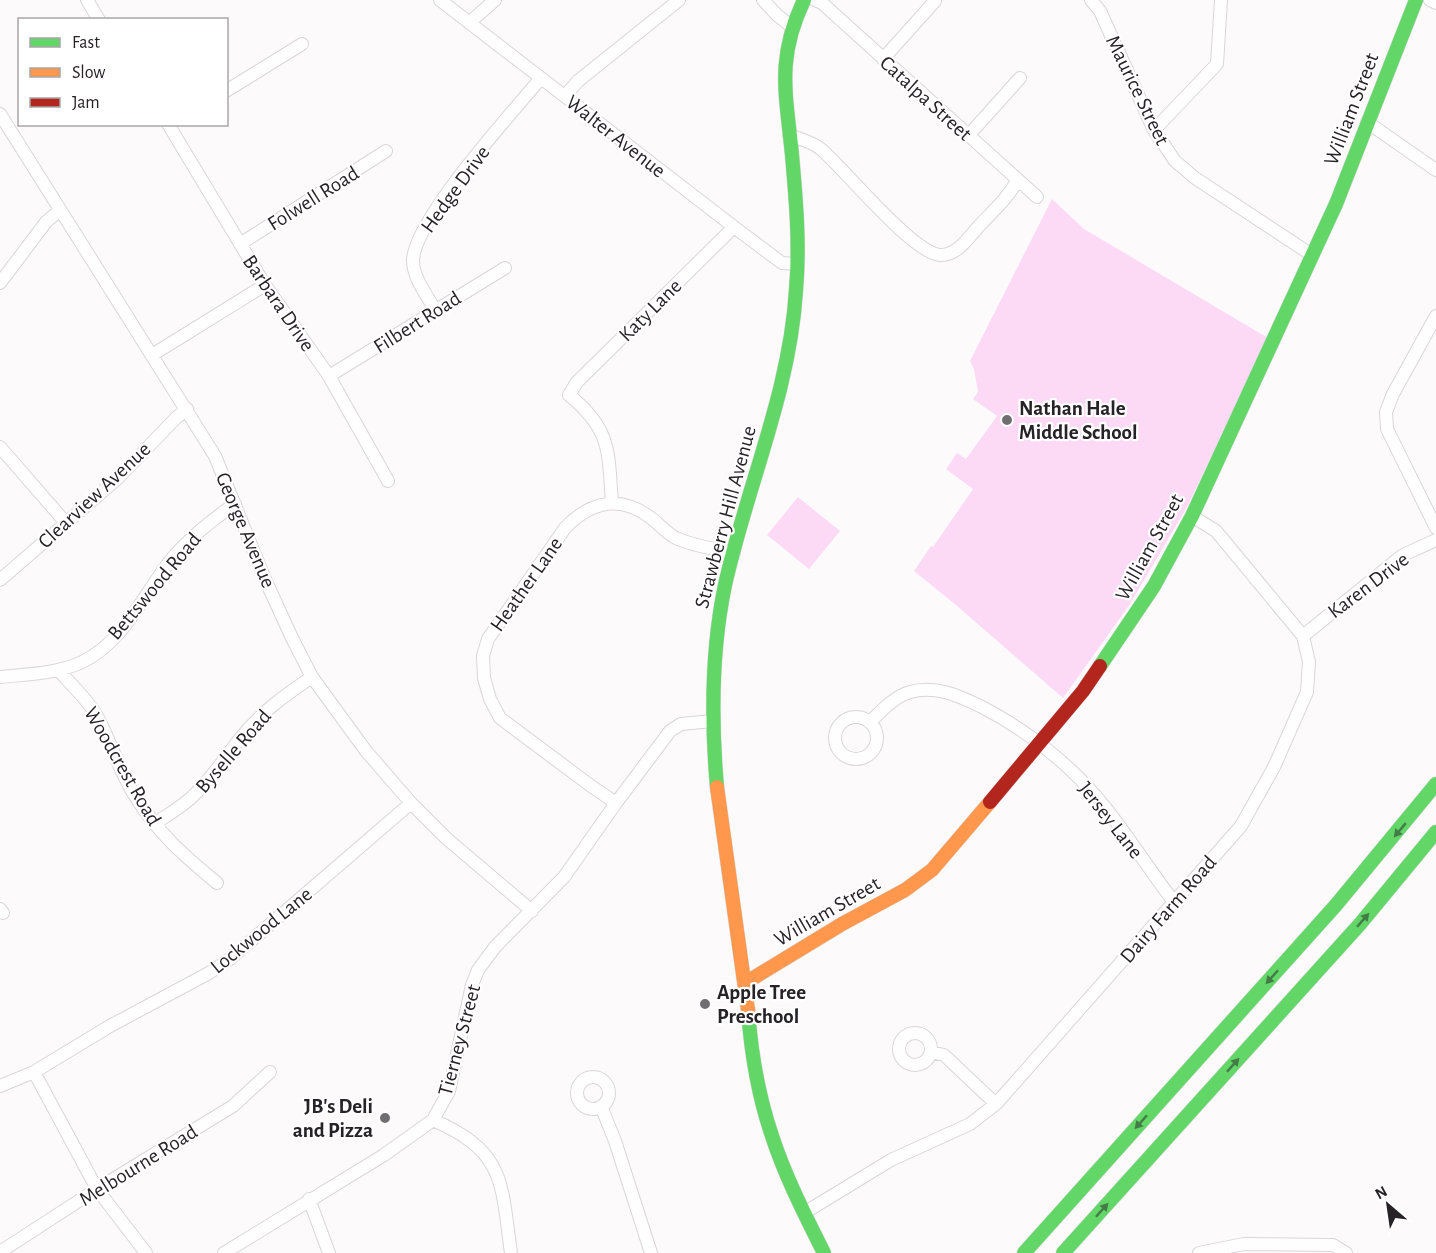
<svg xmlns="http://www.w3.org/2000/svg" width="1436" height="1253" font-family="'Alegreya Sans',sans-serif">
	<style>
		.green { fill: #fcdaf5 }
		.lines { fill: none; stroke-linecap: round; stroke-linejoin: round }
		.street-casing { stroke: #d9d6d9; stroke-width: 14 }
		.fast-casing { stroke: #d9d6d9; stroke-width: 15 }
		.slow-casing { stroke: #d9d6d9; stroke-width: 15 }
		.jam-casing { stroke: #d9d6d9; stroke-width: 15 }
		.street { stroke: #fffeff; stroke-width: 12 }
		.fast { stroke: #63d668; stroke-width: 14 }
		.slow { stroke: #ff974d; stroke-width: 14 }
		.jam { stroke: #b3261e; stroke-width: 14 }
		.oneway { fill: #447c47 }
		.poi-dot { fill: #716e71; stroke: #fff; stroke-width: 2 }
		.labels { text-anchor: middle; stroke-width: 4.5; stroke-linejoin: round; paint-order: stroke }
		.street-label { font-size: 21px; fill: #262226; stroke: #fff }
		.poi-label { font-size: 21px; font-weight: bold; fill: #262226; stroke: #fff; text-anchor: start }
	</style>
	<rect width="100%" height="100%" fill="#fdfafc"/>
	<path class="green" d="M 1052,199 L 1084,229 L 1268,338 L 1187,507 L 1130,604 L 1063,698 L 956,605 L 914,571 L 931,546 L 933,547 L 973,489 L 946,469 L 957,453 L 966,459 L 997,416 L 973,399 L 978,392 L 974,369 L 970,361 Z
		M 798,497 L 840,531 L 809,569 L 767,535 Z"/>
	<g class="lines">
		<g class="street-casing">
			<path id="street" d="M 87,0 L 99,20
				M 440,0 L 734,227 L 782,263 L 796,264
				M 763,0 L 777,15 L 791,26
				M 815,0 L 822,3 L 1037,197
				M 1091,0 L 1100,11 L 1154,130 L 1175,161 L 1195,178 L 1312,255
				M 1430,0 L 1436,3
				M 469,23 L 495,0
				M 883,59 L 935,1
				M 226,91 L 302,44
				M 565,96 L 578,81 L 679,0
				M 0,114 L 215,456 L 264,577 L 292,638 L 312,677 L 366,751 L 411,803 L 446,838 L 532,911
				M 1367,122 L 1436,170
				M 168,124 L 265,285 L 329,376 L 388,481
				M 1154,130 L 1217,64 L 1221,0
				M 789,135 C 800,139 813,142 822,150 C 846,171 913,253 940,255 C 957,256 969,237 979,226 C 993,211 1007,199 1017,181
				M 968,136 L 1020,78
				M 240,244 L 386,151
				M 0,283 L 46,222 L 59,211
				M 436,311 C 428,297 413,278 413,261 C 413,221 512,113 541,78
				M 1436,316 L 1393,394 L 1386,412 L 1387,429 L 1436,528
				M 152,355 L 265,285
				M 329,376 L 505,268
				M 0,447 L 66,523
				M 612,503 C 608,452 612,430 569,395 L 577,382 L 734,227
				M 0,580 L 117,479 L 176,418 L 187,409
				M 1303,636 L 1403,555 L 1436,540
				M 58,670 C 71,684 87,699 97,716 C 111,742 119,771 135,796 C 159,834 182,854 217,883
				M 0,677 C 27,674 56,674 82,662 C 126,641 145,590 175,555 C 193,535 213,519 235,504
				M835 738a21 21 0 1 1 42 0a21 21 0 1 1-42 0Z
				M 870,722 C 880,712 895,696 910,692 C 935,685 957,695 980,706 C 1027,730 1071,765 1104,806 C 1129,837 1150,871 1174,902
				M 616,803 L 591,786 L 500,718 L 490,699 L 484,678 L 483,656 L 488,639 L 565,528 C 590,502 620,494 651,518 C 659,524 666,533 676,538 C 693,546 715,549 734,553
				M 154,824 C 167,815 184,806 195,794 C 212,778 224,759 239,740 C 259,714 285,695 312,677
				M 0,909 L 3,913
				M899 1049a16 16 0 1 1 32 0a16 16 0 1 1-32 0Z
				M 931,1052 L 944,1055 L 996,1104
				M 34,1072 L 97,1189 L 146,1253
				M577 1093a16 16 0 1 1 32 0a16 16 0 1 1-32 0Z
				M 0,1086 L 34,1072 L 110,1026 L 209,973 L 230,959 L 411,803
				M 601,1106 L 615,1141 L 651,1253
				M 433,1120 C 506,1152 501,1182 511,1253
				M 309,1199 L 329,1253
				M 804,1213 L 891,1160 L 970,1124 L 996,1104 L 1241,826 L 1274,767 L 1307,692 L 1309,662 L 1303,636 L 1216,531 L 1192,516
				M 0,1252 L 97,1189 L 233,1106 L 270,1072
				M 224,1253 L 384,1155 L 433,1120 L 449,1091 L 472,985 L 478,970 L 495,947 L 564,877 L 616,803 L 670,731 L 681,724 L 713,721
				M 1199,1253 L 1244,1244 L 1333,1245 L 1346,1253"/>
		</g>
		<g class="fast-casing">
			<path id="fast" d="M 1100,666 L 1154,586 L 1192,516 L 1336,204 L 1416,0
				M 717,787 C 711,719 711,652 725,585 C 747,486 790,392 796,290 C 800,245 796,200 792,155 C 786,93 776,59 804,0
				M 748,1010 C 751,1052 758,1095 772,1136 C 785,1176 805,1215 824,1253
				M 1024,1253 L 1336,905 L 1436,784
				M 1063,1253 L 1360,924 L 1436,832"/>
		</g>
		<g class="slow-casing">
			<path id="slow" d="M 717,787 L 748,1010
				M 745,983 L 842,924 L 905,890 L 932,870 L 990,802"/>
		</g>
		<g class="jam-casing">
			<path id="jam" d="M 990,802 L 1083,691 L 1100,666"/>
		</g>
		<use href="#street" class="street"/>
		<use href="#fast" class="fast"/>
		<use href="#slow" class="slow"/>
		<use href="#jam" class="jam"/>
	</g>
	<defs><path id="oneway-solid" d="M-6-.8H1V-3.2L6.5 0L1 3.2V.8H-6Z" transform="scale(1.5)"/></defs>
	<g class="oneway">
		<use href="#oneway-solid" transform="translate(1400 830) rotate(130)"/>
		<use href="#oneway-solid" transform="translate(1363 920) rotate(-49)"/>
		<use href="#oneway-solid" transform="translate(1272 977) rotate(132)"/>
		<use href="#oneway-solid" transform="translate(1233 1065) rotate(-48)"/>
		<use href="#oneway-solid" transform="translate(1141 1122) rotate(132)"/>
		<use href="#oneway-solid" transform="translate(1102 1210) rotate(-48)"/>
	</g>
	<g class="poi-dot">
		<circle cx="1007" cy="420" r="6"/>
		<circle cx="705" cy="1004" r="6"/>
		<circle cx="385" cy="1118" r="6"/>
	</g>
	<g class="labels">
		<g class="street-label">
			<text transform="translate(1138 90) rotate(64)" y="7">Maurice Street</text>
			<text transform="translate(926 98) rotate(42)" y="7">Catalpa Street</text>
			<text transform="translate(1351 109) rotate(-69)" y="7">William Street</text>
			<text transform="translate(616 136) rotate(38)" y="7">Walter Avenue</text>
			<text transform="translate(455 189) rotate(-54)" y="7">Hedge Drive</text>
			<text transform="translate(313 198) rotate(-32)" y="7">Folwell Road</text>
			<text transform="translate(279 303) rotate(56)" y="7">Barbara Drive</text>
			<text transform="translate(650 310) rotate(-45)" y="7">Katy Lane</text>
			<text transform="translate(417 322) rotate(-32)" y="7">Filbert Road</text>
			<text transform="translate(94 495) rotate(-43)" y="7">Clearview Avenue</text>
			<text transform="translate(725 517) rotate(-75)" y="7">Strawberry Hill Avenue</text>
			<text transform="translate(246 530) rotate(67)" y="7">George Avenue</text>
			<text transform="translate(1149 547) rotate(-61)" y="7">William Street</text>
			<text transform="translate(526 584) rotate(-55)" y="7">Heather Lane</text>
			<text transform="translate(1368 585) rotate(-37)" y="7">Karen Drive</text>
			<text transform="translate(154 586) rotate(-50)" y="7">Bettswood Road</text>
			<text transform="translate(233 751) rotate(-49)" y="7">Byselle Road</text>
			<text transform="translate(123 766) rotate(60)" y="7">Woodcrest Road</text>
			<text transform="translate(1111 820) rotate(52)" y="7">Jersey Lane</text>
			<text transform="translate(1168 909) rotate(-49)" y="7">Dairy Farm Road</text>
			<text transform="translate(827 911) rotate(-30)" y="7">William Street</text>
			<text transform="translate(261 930) rotate(-39)" y="7">Lockwood Lane</text>
			<text transform="translate(459 1040) rotate(-75)" y="7">Tierney Street</text>
			<text transform="translate(138 1165) rotate(-32)" y="7">Melbourne Road</text>
		</g>
		<g class="poi-label">
			<text x="1019" y="415">Nathan Hale<tspan x="1019" dy="24">Middle School</tspan></text>
			<text x="717" y="999">Apple Tree<tspan x="717" dy="24">Preschool</tspan></text>
			<text x="373" y="1113" text-anchor="end">JB's Deli<tspan x="373" dy="24">and Pizza</tspan></text>
		</g>
	</g>
	<rect x="18" y="18" width="210" height="108" fill="#ffffff" stroke="#a8a7a8" stroke-width="1.5"/>
	<rect x="30" y="38" width="30" height="9" fill="#63d668" stroke="#a8a7a8" stroke-width="1.5"/>
	<text x="72" y="48" font-size="18" fill="#262226">Fast</text>
	<rect x="30" y="68" width="30" height="9" fill="#ff974d" stroke="#a8a7a8" stroke-width="1.5"/>
	<text x="72" y="78" font-size="18" fill="#262226">Slow</text>
	<rect x="30" y="98" width="30" height="9" fill="#b3261e" stroke="#a8a7a8" stroke-width="1.5"/>
	<text x="72" y="108" font-size="18" fill="#262226">Jam</text>
	<g transform="translate(1388 1205) rotate(331)" stroke="#ffffff" stroke-width="4.5" paint-order="stroke">
	<path d="M0-4.5L10 22L0 15L-10 22Z" fill="#262226"/>
	<text y="-9" font-size="16" font-weight="bold" text-anchor="middle" fill="#262226">N</text>
	</g>
</svg>
